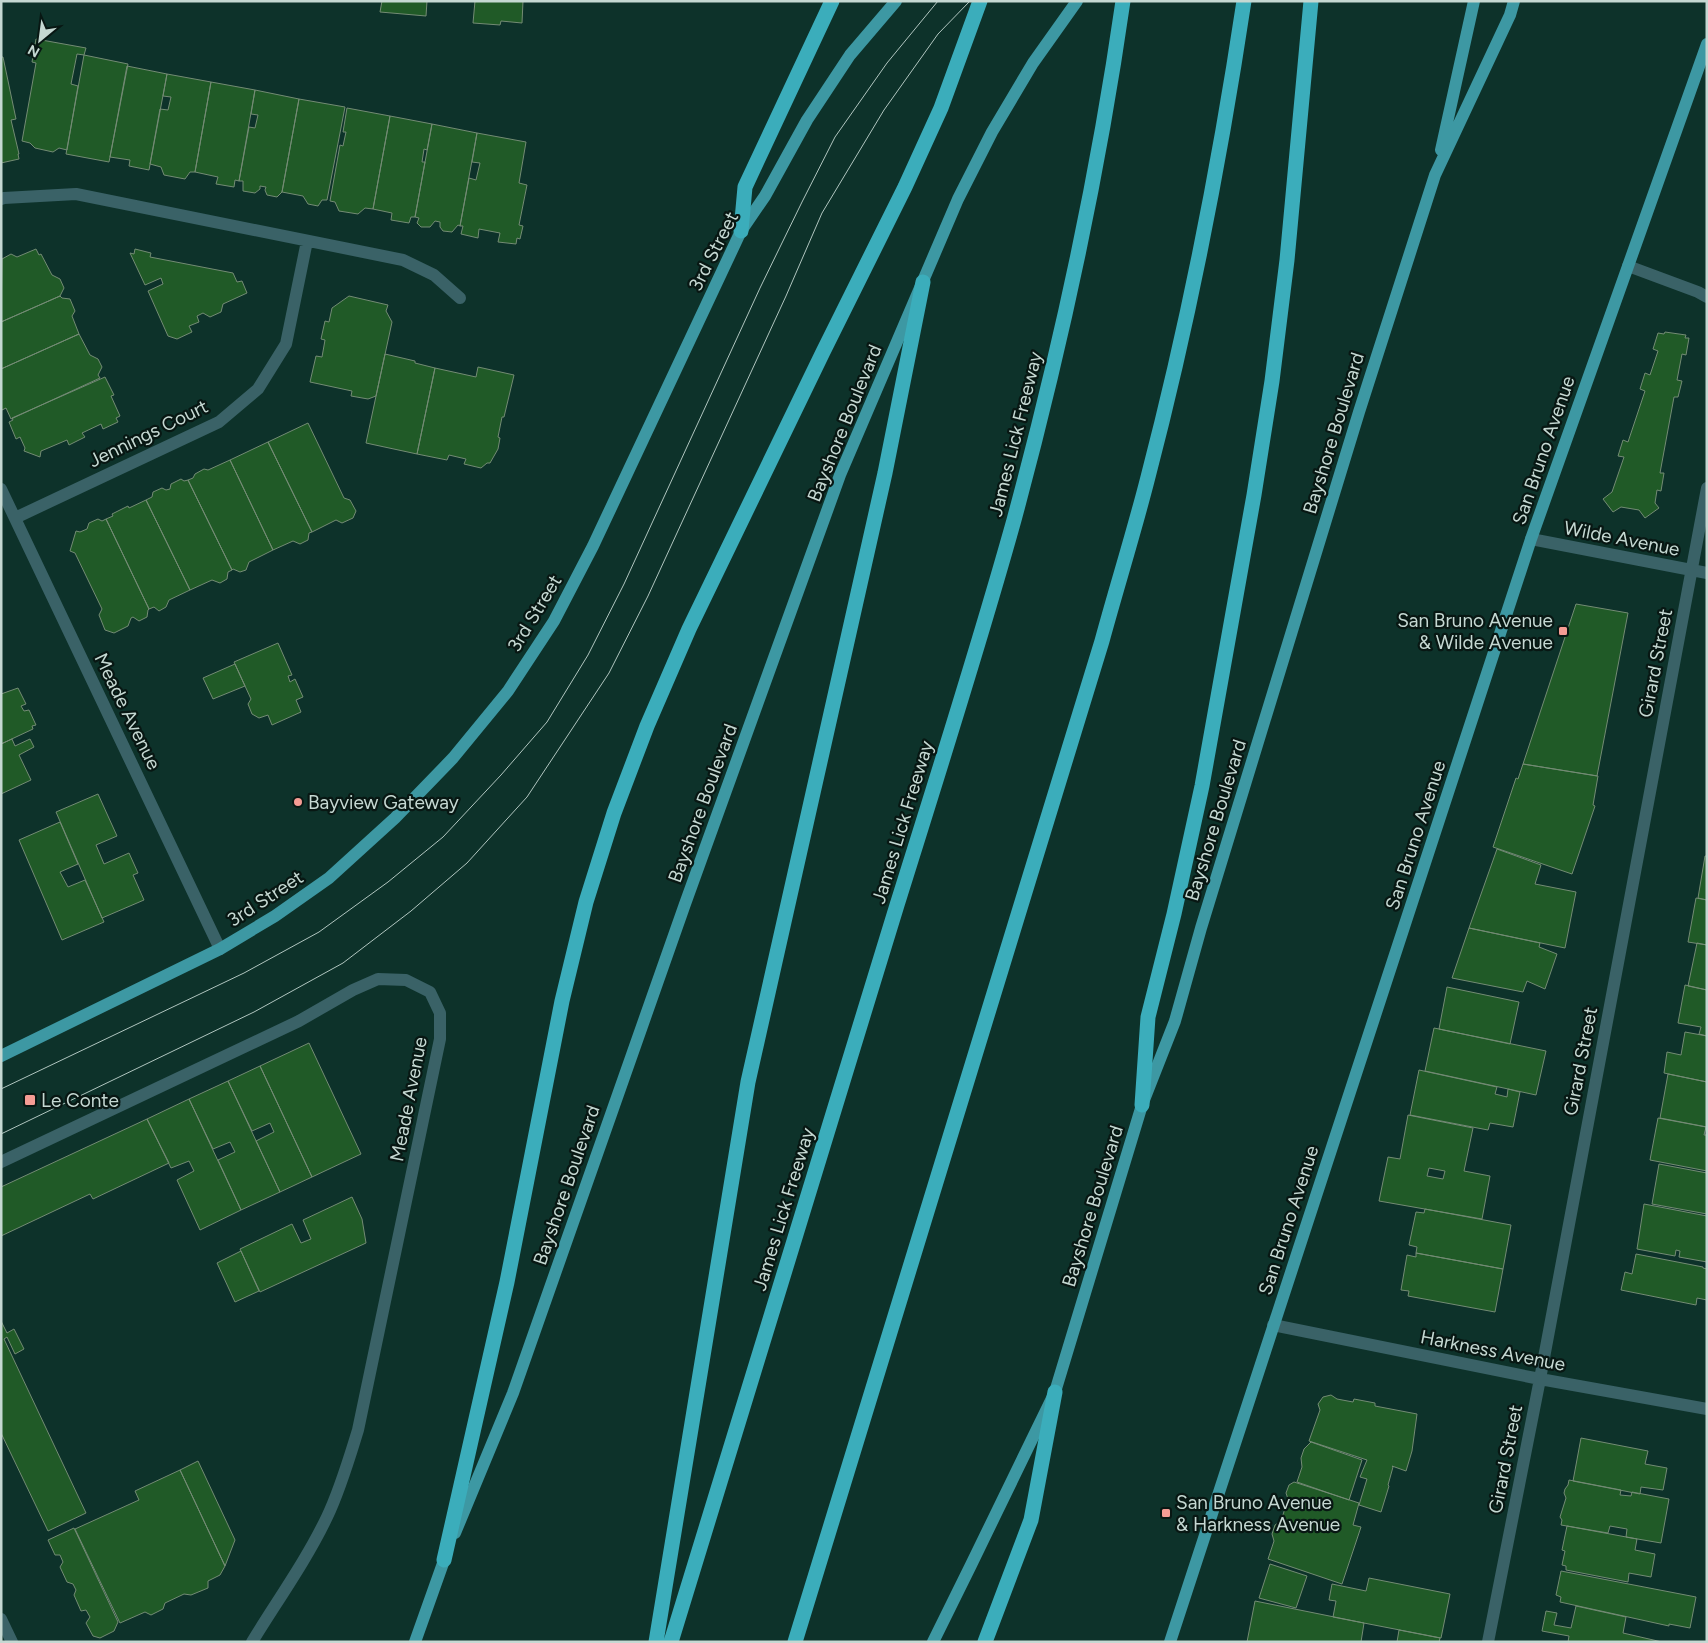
<svg xmlns="http://www.w3.org/2000/svg" width="1708" height="1643" font-family="Figtree,sans-serif">
	<style>
		.building { fill: #205a27; stroke: #738b74; fill-rule: evenodd }
		.lines { fill: none; stroke-linecap: round; stroke-linejoin: round }
		.minor { stroke: #3a6267; stroke-width: 12 }
		.major { stroke: #3d98a3; stroke-width: 12 }
		.highway { stroke: #3badbb; stroke-width: 15 }
		.tram { stroke: #b0c5bf; stroke-width: 1 }
		.poi-dot { fill: #f59c94; stroke: #081713; stroke-width: 2 }
		.labels { text-anchor: middle; stroke-width: 4.5; stroke-linejoin: round; paint-order: stroke }
		.street-label { font-size: 19px; fill: #c5d8d2; stroke: #081713 }
		.poi-label { font-size: 19px; fill: #c5d8d2; stroke: #081713; text-anchor: start }
	</style>
	<rect width="100%" height="100%" fill="#0d322a"/>
	<path class="building" d="M 382,1 L 427,1 L 426,16 L 380,12 Z
		M 475,1 L 523,1 L 522,23 L 501,21 L 500,25 L 473,23 Z
		M 36,39 L 86,48 L 84,55 L 77,54 L 71,84 L 78,86 L 67,150 L 59,148 L 53,152 L 35,148 L 30,143 L 22,141 L 36,63 L 32,62 Z
		M 84,55 L 128,64 L 109,162 L 66,154 Z
		M 1,57 L 3,57 L 16,119 L 11,120 L 19,154 L 18,154 L 19,159 L 1,163 Z
		M 127,66 L 167,74 L 149,170 L 129,166 L 130,160 L 110,157 Z
		M 167,74 L 211,82 L 195,172 L 190,172 L 185,179 L 164,175 L 161,167 L 150,164 L 160,109 L 168,110 L 171,97 L 163,96 Z
		M 211,82 L 255,90 L 239,181 L 235,180 L 234,187 L 216,184 L 218,177 L 195,172 Z
		M 255,90 L 299,99 L 282,192 L 277,197 L 267,195 L 265,190 L 266,187 L 260,186 L 260,189 L 255,193 L 243,191 L 243,181 L 239,181 L 249,127 L 255,128 L 258,115 L 251,114 Z
		M 299,99 L 345,107 L 327,200 L 322,200 L 318,206 L 308,204 L 303,196 L 282,192 Z
		M 347,108 L 390,116 L 373,209 L 365,208 L 358,214 L 339,211 L 335,202 L 330,201 L 340,145 L 343,146 L 346,132 L 343,132 Z
		M 390,116 L 432,124 L 427,150 L 424,149 L 422,162 L 425,162 L 415,217 L 411,217 L 409,223 L 391,220 L 392,213 L 373,209 Z
		M 432,124 L 477,133 L 460,226 L 458,225 L 452,232 L 443,231 L 440,227 L 440,222 L 435,221 L 430,227 L 421,227 L 417,223 L 419,218 L 415,217 Z
		M 477,133 L 526,142 L 519,183 L 527,185 L 519,225 L 523,226 L 520,239 L 517,238 L 516,244 L 498,242 L 500,233 L 479,229 L 478,238 L 461,234 L 463,226 L 460,226 L 469,178 L 476,180 L 480,163 L 472,162 Z
		M 36,249 L 39,255 L 41,254 L 52,275 L 60,279 L 64,288 L 60,296 L 1,322 L 2,259 L 11,254 L 17,257 Z
		M 135,249 L 151,253 L 150,257 L 233,273 L 237,282 L 242,281 L 247,293 L 223,304 L 221,312 L 210,317 L 203,313 L 197,316 L 199,322 L 189,326 L 192,332 L 177,339 L 168,336 L 148,291 L 163,284 L 161,278 L 145,285 L 130,253 L 134,254 Z
		M 60,296 L 62,298 L 70,299 L 75,311 L 72,316 L 79,334 L 1,369 L 1,322 Z
		M 349,296 L 388,305 L 386,311 L 392,322 L 376,396 L 368,399 L 351,396 L 352,391 L 310,382 L 316,356 L 322,357 L 325,340 L 321,339 L 325,321 L 329,322 L 332,308 Z
		M 1665,332 L 1686,335 L 1685,338 L 1689,338 L 1686,355 L 1682,354 L 1677,380 L 1682,381 L 1678,397 L 1674,397 L 1660,473 L 1664,473 L 1661,491 L 1657,490 L 1655,503 L 1659,508 L 1645,518 L 1639,510 L 1621,507 L 1613,512 L 1603,499 L 1612,492 L 1624,457 L 1618,456 L 1623,440 L 1628,442 L 1645,391 L 1640,389 L 1645,373 L 1650,375 L 1658,351 L 1653,349 L 1658,333 L 1664,334 Z
		M 79,334 L 90,355 L 98,359 L 102,367 L 98,375 L 100,378 L 11,419 L 6,408 L 2,410 L 1,408 L 1,369 Z
		M 385,354 L 415,361 L 415,363 L 435,368 L 417,454 L 366,443 Z
		M 478,367 L 514,375 L 504,417 L 502,417 L 498,437 L 500,438 L 498,449 L 490,463 L 487,463 L 481,468 L 464,464 L 466,459 L 449,455 L 447,460 L 417,454 L 435,368 L 476,377 Z
		M 105,377 L 114,395 L 111,396 L 120,416 L 116,418 L 118,422 L 103,429 L 101,424 L 82,433 L 85,437 L 69,445 L 67,440 L 41,451 L 40,457 L 24,451 L 25,448 L 20,437 L 16,439 L 9,422 L 13,420 L 12,418 Z
		M 308,423 L 344,498 L 350,500 L 356,511 L 353,518 L 342,523 L 336,520 L 312,532 L 268,442 Z
		M 268,442 L 312,532 L 309,533 L 308,540 L 300,544 L 293,541 L 273,550 L 230,460 Z
		M 230,460 L 273,550 L 249,562 L 246,570 L 240,572 L 233,569 L 232,570 L 188,480 L 193,478 L 195,474 L 204,469 L 208,470 Z
		M 181,479 L 184,481 L 188,480 L 232,570 L 228,572 L 227,579 L 220,583 L 212,580 L 190,590 L 146,500 L 152,497 L 153,492 L 162,488 L 166,490 L 170,489 L 171,484 Z
		M 146,500 L 190,590 L 169,600 L 166,607 L 159,611 L 154,607 L 149,609 L 106,519 L 113,516 L 112,514 L 128,506 L 129,508 Z
		M 98,519 L 102,521 L 106,519 L 149,609 L 148,610 L 147,617 L 139,621 L 133,617 L 131,618 L 128,626 L 114,633 L 105,630 L 99,615 L 102,609 L 75,553 L 70,551 L 76,531 L 80,532 L 87,529 L 89,523 Z
		M 1576,604 L 1628,613 L 1597,776 L 1523,764 Z
		M 278,643 L 292,675 L 288,676 L 290,682 L 295,679 L 303,697 L 296,700 L 301,712 L 272,725 L 268,715 L 259,718 L 252,714 L 248,704 L 251,699 L 234,662 Z
		M 235,664 L 245,686 L 213,699 L 203,678 Z
		M 18,688 L 26,704 L 21,706 L 24,711 L 29,710 L 36,725 L 32,726 L 33,729 L 1,744 L 1,694 Z
		M 12,739 L 15,746 L 30,739 L 34,747 L 19,755 L 31,780 L 1,794 L 1,744 Z
		M 1523,764 L 1598,776 L 1593,805 L 1595,806 L 1572,874 L 1493,847 L 1516,778 L 1518,779 Z
		M 98,794 L 117,836 L 96,845 L 104,864 L 129,853 L 138,873 L 133,875 L 144,900 L 102,918 L 56,812 Z
		M 60,822 L 78,864 L 60,872 L 68,887 L 85,880 L 104,922 L 62,940 L 19,840 Z
		M 1497,849 L 1541,865 L 1535,884 L 1576,892 L 1565,948 L 1469,928 Z
		M 1705,856 L 1707,856 L 1707,900 L 1698,898 Z
		M 1696,898 L 1707,900 L 1707,945 L 1688,942 Z
		M 1469,928 L 1540,943 L 1539,947 L 1557,954 L 1545,989 L 1527,981 L 1523,992 L 1452,978 Z
		M 1697,943 L 1707,945 L 1707,990 L 1688,986 Z
		M 1685,985 L 1707,990 L 1707,1036 L 1699,1034 L 1701,1027 L 1678,1023 Z
		M 1447,987 L 1519,1002 L 1510,1044 L 1439,1029 Z
		M 1434,1028 L 1546,1051 L 1536,1095 L 1425,1071 Z
		M 1685,1032 L 1707,1036 L 1707,1082 L 1664,1073 L 1667,1052 L 1681,1055 Z
		M 309,1043 L 361,1154 L 312,1177 L 260,1066 Z
		M 260,1066 L 312,1177 L 280,1192 L 256,1141 L 274,1132 L 270,1123 L 252,1131 L 228,1081 Z
		M 1419,1070 L 1497,1087 L 1495,1094 L 1507,1097 L 1508,1089 L 1520,1092 L 1513,1127 L 1490,1123 L 1488,1130 L 1410,1115 Z
		M 1668,1074 L 1707,1082 L 1707,1127 L 1660,1118 Z
		M 228,1081 L 280,1192 L 241,1210 L 218,1160 L 235,1152 L 230,1142 L 213,1149 L 189,1099 Z
		M 189,1099 L 241,1210 L 200,1230 L 177,1180 L 194,1171 L 189,1161 L 171,1168 L 147,1119 Z
		M 1408,1115 L 1473,1128 L 1464,1171 L 1490,1176 L 1482,1219 L 1379,1201 L 1388,1157 L 1400,1159 ZM 1429,1168 L 1445,1171 L 1443,1179 L 1427,1176 Z
		M 1658,1118 L 1706,1127 L 1704,1135 L 1707,1135 L 1707,1171 L 1650,1160 Z
		M 147,1119 L 169,1163 L 93,1199 L 90,1194 L 1,1236 L 1,1187 Z
		M 1659,1164 L 1707,1173 L 1707,1214 L 1652,1204 Z
		M 352,1197 L 362,1219 L 366,1243 L 260,1292 L 240,1249 L 292,1224 L 301,1243 L 311,1239 L 303,1220 Z
		M 1644,1204 L 1707,1216 L 1707,1262 L 1679,1257 L 1680,1251 L 1676,1250 L 1675,1256 L 1637,1249 Z
		M 1425,1209 L 1511,1225 L 1503,1269 L 1416,1253 L 1417,1247 L 1409,1245 L 1416,1212 L 1424,1213 Z
		M 241,1251 L 259,1291 L 235,1302 L 217,1263 Z
		M 1416,1253 L 1503,1269 L 1495,1312 L 1408,1296 L 1409,1291 L 1401,1290 L 1407,1255 L 1416,1257 Z
		M 1636,1254 L 1703,1267 L 1703,1268 L 1707,1269 L 1707,1300 L 1697,1298 L 1696,1305 L 1621,1290 L 1625,1272 L 1632,1274 Z
		M 1,1321 L 7,1333 L 14,1329 L 24,1349 L 15,1354 L 7,1337 L 4,1339 L 86,1513 L 48,1531 L 1,1433 Z
		M 1331,1395 L 1337,1399 L 1353,1402 L 1354,1399 L 1375,1403 L 1375,1406 L 1417,1414 L 1412,1451 L 1406,1471 L 1392,1466 L 1393,1467 L 1388,1485 L 1389,1486 L 1381,1512 L 1359,1505 L 1367,1479 L 1360,1477 L 1367,1460 L 1309,1441 L 1320,1410 L 1318,1404 L 1323,1397 Z
		M 1581,1438 L 1648,1451 L 1645,1464 L 1667,1468 L 1663,1490 L 1641,1487 L 1640,1494 L 1573,1481 Z
		M 1311,1442 L 1362,1460 L 1349,1500 L 1297,1482 L 1302,1467 L 1301,1458 L 1304,1449 Z
		M 198,1461 L 235,1540 L 225,1566 L 180,1470 Z
		M 180,1470 L 225,1566 L 220,1575 L 208,1581 L 208,1588 L 191,1595 L 184,1594 L 165,1603 L 163,1609 L 151,1615 L 145,1612 L 120,1623 L 75,1529 L 139,1500 L 135,1491 Z
		M 1569,1480 L 1621,1490 L 1620,1495 L 1631,1496 L 1632,1492 L 1669,1499 L 1661,1543 L 1626,1537 L 1627,1529 L 1610,1526 L 1608,1533 L 1561,1525 L 1562,1520 L 1560,1517 L 1566,1498 L 1564,1493 L 1565,1489 L 1568,1485 Z
		M 1294,1482 L 1359,1503 L 1353,1525 L 1361,1527 L 1342,1584 L 1268,1559 L 1274,1541 L 1272,1534 L 1275,1525 L 1281,1521 L 1288,1499 L 1286,1493 L 1289,1485 Z
		M 1567,1526 L 1637,1539 L 1635,1550 L 1655,1554 L 1651,1577 L 1629,1573 L 1628,1582 L 1566,1570 L 1566,1566 L 1562,1565 L 1565,1551 L 1562,1550 Z
		M 74,1528 L 118,1622 L 114,1631 L 100,1638 L 93,1636 L 86,1623 L 90,1617 L 86,1610 L 81,1611 L 74,1595 L 76,1590 L 73,1584 L 67,1582 L 60,1567 L 63,1562 L 60,1555 L 55,1555 L 48,1540 Z
		M 1270,1564 L 1307,1576 L 1296,1608 L 1259,1598 Z
		M 1561,1571 L 1696,1597 L 1690,1628 L 1669,1624 L 1669,1626 L 1560,1602 L 1561,1597 L 1556,1595 Z
		M 1369,1578 L 1450,1594 L 1441,1638 L 1333,1617 L 1336,1601 L 1329,1600 L 1332,1584 L 1366,1591 Z
		M 1255,1601 L 1364,1623 L 1361,1642 L 1247,1642 Z
		M 1576,1606 L 1626,1617 L 1623,1633 L 1662,1642 L 1568,1642 L 1569,1636 L 1542,1631 L 1546,1611 L 1557,1613 L 1554,1625 L 1571,1628 Z
		M 1399,1630 L 1440,1638 L 1439,1642 L 1397,1642 Z"/>
	<g class="lines">
		<path class="minor" d="M 1,199 L 4,198 L 76,194 L 403,260 L 434,275 L 460,298
			M 1628,266 L 1698,292 L 1707,297
			M 1,489 L 220,949
			M 15,518 L 219,422 L 258,389 L 286,344 L 307,241
			M 1531,539 L 1707,573
			M 1,1162 L 299,1021 L 353,990 L 378,979 L 406,980 L 430,992 L 440,1013 L 440,1039 L 358,1430 C 349,1459 340,1490 327,1517 C 306,1561 277,1601 252,1642
			M 1273,1325 L 1540,1379 L 1707,1409
			M 1,1619 L 12,1642
			M 1488,1642 L 1540,1379 L 1707,488"/>
		<path class="major" d="M 1441,150 L 1474,1
			M 1,1056 L 220,949 L 275,916 L 329,878 L 395,818 L 453,758 L 508,691 L 554,621 L 593,546 L 741,231 L 765,196 L 807,120 L 850,55 L 896,1
			M 455,1533 L 513,1393 L 685,904 L 840,475 L 958,199 L 992,132 L 1033,63 L 1077,1
			M 415,1642 L 447,1552
			M 933,1642 L 971,1565 L 1055,1392 L 1142,1105 L 1175,1021 L 1201,928 L 1359,412 L 1435,175 L 1510,15 L 1514,1
			M 1170,1642 L 1531,539 L 1707,44"/>
		<path class="highway" d="M 741,231 L 745,187 L 832,1
			M 1142,1105 L 1148,1017 L 1174,914 L 1202,786 L 1254,495 L 1272,381 L 1287,260 L 1311,1
			M 444,1560 L 507,1282 L 562,1001 L 586,902 L 614,813 L 647,726 L 689,629 L 823,352 L 905,187 L 941,108 L 980,1
			M 656,1642 L 748,1082 L 885,473 L 923,282
			M 671,1642 C 746,1396 822,1151 897,905 C 937,777 978,649 1014,520 C 1060,350 1098,176 1123,1
			M 795,1642 L 1102,641 C 1117,586 1134,532 1148,477 C 1189,320 1220,161 1244,1
			M 985,1642 L 1031,1520 L 1055,1392"/>
		<path class="tram" d="M 1,1089 L 244,973 L 319,932 L 388,882 L 443,837 L 501,775 L 547,722 L 588,655 L 624,584 L 760,288 L 802,202 L 835,137 L 887,63 L 938,1
			M 1,1134 L 254,1012 L 343,963 L 411,911 L 467,863 L 527,797 L 609,673 L 648,596 L 786,296 L 822,213 L 884,110 L 938,34 L 970,1"/>
	</g>
	<g class="poi-dot">
		<rect x="1558" y="626" width="10" height="10" rx="2.5"/>
		<circle cx="298" cy="802" r="5"/>
		<rect x="24" y="1094" width="12" height="12" rx="2.5"/>
		<rect x="1161" y="1508" width="10" height="10" rx="2.5"/>
	</g>
	<g class="labels">
		<g class="street-label">
			<text transform="translate(713 251) rotate(-63)" y="7">3rd Street</text>
			<text transform="translate(844 423) rotate(-68)" y="7">Bayshore Boulevard</text>
			<text transform="translate(148 433) rotate(-26)" y="7">Jennings Court</text>
			<text transform="translate(1333 433) rotate(-73)" y="7">Bayshore Boulevard</text>
			<text transform="translate(1015 434) rotate(-76)" y="7">James Lick Freeway</text>
			<text transform="translate(1543 450) rotate(-71)" y="7">San Bruno Avenue</text>
			<text transform="translate(1622 538) rotate(11)" y="7">Wilde Avenue</text>
			<text transform="translate(534 613) rotate(-59)" y="7">3rd Street</text>
			<text transform="translate(1655 663) rotate(-79)" y="7">Girard Street</text>
			<text transform="translate(128 711) rotate(64)" y="7">Meade Avenue</text>
			<text transform="translate(702 803) rotate(-70)" y="7">Bayshore Boulevard</text>
			<text transform="translate(1215 820) rotate(-73)" y="7">Bayshore Boulevard</text>
			<text transform="translate(902 822) rotate(-73)" y="7">James Lick Freeway</text>
			<text transform="translate(1415 835) rotate(-72)" y="7">San Bruno Avenue</text>
			<text transform="translate(265 898) rotate(-33)" y="7">3rd Street</text>
			<text transform="translate(1580 1061) rotate(-79)" y="7">Girard Street</text>
			<text transform="translate(408 1099) rotate(-79)" y="7">Meade Avenue</text>
			<text transform="translate(566 1185) rotate(-71)" y="7">Bayshore Boulevard</text>
			<text transform="translate(1092 1206) rotate(-73)" y="7">Bayshore Boulevard</text>
			<text transform="translate(783 1209) rotate(-73)" y="7">James Lick Freeway</text>
			<text transform="translate(1288 1220) rotate(-72)" y="7">San Bruno Avenue</text>
			<text transform="translate(1493 1350) rotate(11)" y="7">Harkness Avenue</text>
			<text transform="translate(1505 1459) rotate(-79)" y="7">Girard Street</text>
		</g>
		<g class="poi-label">
			<text x="1553" y="627" text-anchor="end">San Bruno Avenue<tspan x="1553" dy="22">&amp; Wilde Avenue</tspan></text>
			<text x="308" y="809">Bayview Gateway</text>
			<text x="41" y="1107">Le Conte</text>
			<text x="1176" y="1509">San Bruno Avenue<tspan x="1176" dy="22">&amp; Harkness Avenue</tspan></text>
		</g>
	</g>
	<rect width="1708" height="1643" fill="none" stroke="#c5d8d2" stroke-width="5"/>
	<g transform="translate(40 40) rotate(209)" stroke="#081713" stroke-width="4" paint-order="stroke">
	<path d="M0-4L9 19L0 12L-9 19Z" fill="#c5d8d2"/>
	<text y="-8" font-size="14" font-weight="bold" text-anchor="middle" fill="#c5d8d2">N</text>
	</g>
</svg>
